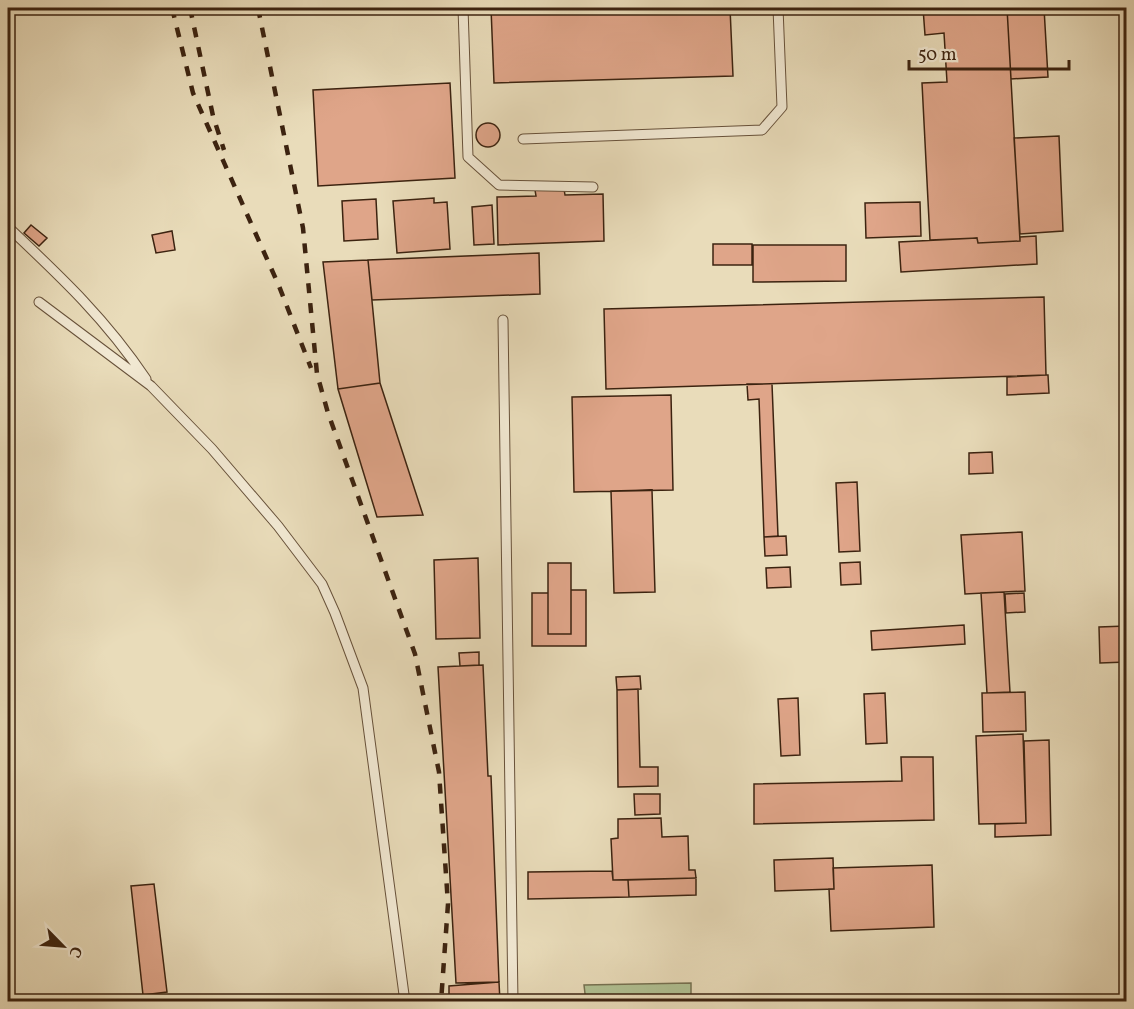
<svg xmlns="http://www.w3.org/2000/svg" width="1134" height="1009" font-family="Vollkorn,serif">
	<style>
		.green { fill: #b1c294; stroke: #767252; stroke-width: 1.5 }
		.building { fill: #dfa589; stroke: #3c2310; stroke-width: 1.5 }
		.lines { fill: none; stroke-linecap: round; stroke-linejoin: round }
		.lane-casing { stroke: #67513a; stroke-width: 11 }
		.lane { stroke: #f1e8d2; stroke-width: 9 }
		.rail { stroke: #3c2310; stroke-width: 4.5; stroke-dasharray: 10 10; stroke-linecap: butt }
	</style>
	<rect width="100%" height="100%" fill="#e9dcba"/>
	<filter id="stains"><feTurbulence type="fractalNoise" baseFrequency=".00333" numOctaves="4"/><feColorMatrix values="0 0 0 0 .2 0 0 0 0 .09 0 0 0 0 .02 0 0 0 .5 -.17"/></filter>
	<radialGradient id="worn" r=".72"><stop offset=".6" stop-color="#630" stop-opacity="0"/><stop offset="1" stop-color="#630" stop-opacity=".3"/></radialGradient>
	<path class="green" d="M 691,983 L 691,1001 L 586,1002 L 584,985 Z"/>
	<path class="building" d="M 491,8 L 730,8 L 733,76 L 494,83 Z
		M 923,8 L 1007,8 L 1020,241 L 978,243 L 977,238 L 930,240 L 922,83 L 947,82 L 944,33 L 925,35 Z
		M 1007,8 L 1044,8 L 1048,77 L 1011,79 Z
		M 450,83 L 455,178 L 318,186 L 313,90 Z
		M476 135a12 12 0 1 1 24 0a12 12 0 1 1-24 0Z
		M 1059,136 L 1063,231 L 1020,234 L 1014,138 Z
		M 564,189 L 565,195 L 603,194 L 604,241 L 498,245 L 497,197 L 536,196 L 535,190 Z
		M 434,198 L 434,203 L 447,202 L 450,249 L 397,253 L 393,201 Z
		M 376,199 L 378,239 L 344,241 L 342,201 Z
		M 920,202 L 921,236 L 866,238 L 865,203 Z
		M 492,205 L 494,244 L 474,245 L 472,207 Z
		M 31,225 L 47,238 L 39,246 L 24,233 Z
		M 172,231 L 175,250 L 156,253 L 152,235 Z
		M 1036,236 L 1037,264 L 901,272 L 899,242 L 977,238 L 978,243 L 1020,241 L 1020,237 Z
		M 713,244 L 752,244 L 752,265 L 713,265 Z
		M 753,245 L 846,245 L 846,281 L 753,282 Z
		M 539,253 L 540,294 L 372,300 L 368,260 Z
		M 368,260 L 380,383 L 338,389 L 323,262 Z
		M 1044,297 L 1046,375 L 606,389 L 604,309 Z
		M 1046,375 L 1048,375 L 1049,393 L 1007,395 L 1007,377 Z
		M 380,383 L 423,515 L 377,517 L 338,389 Z
		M 747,384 L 772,384 L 778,536 L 764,537 L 759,399 L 748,400 Z
		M 671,395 L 673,490 L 574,492 L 572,397 Z
		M 992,452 L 993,473 L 969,474 L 969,453 Z
		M 857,482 L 860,551 L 839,552 L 836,483 Z
		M 652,490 L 655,592 L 614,593 L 611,491 Z
		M 1022,532 L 1025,591 L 965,594 L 961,535 Z
		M 786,536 L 787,555 L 765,556 L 764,537 Z
		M 478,558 L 480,638 L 436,639 L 434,560 Z
		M 860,562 L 861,584 L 841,585 L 840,563 Z
		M 548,563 L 571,563 L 571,634 L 548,634 Z
		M 790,567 L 791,587 L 767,588 L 766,568 Z
		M 571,590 L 586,590 L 586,646 L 532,646 L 532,593 L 548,593 L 548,634 L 571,634 Z
		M 1004,592 L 1010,692 L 987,693 L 981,593 Z
		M 1024,593 L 1025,612 L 1006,613 L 1005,594 Z
		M 964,625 L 965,644 L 872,650 L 871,631 Z
		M 1126,626 L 1126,662 L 1100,663 L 1099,627 Z
		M 479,652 L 479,665 L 460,666 L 459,653 Z
		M 483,665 L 488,776 L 491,776 L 499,982 L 456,983 L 438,667 Z
		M 640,676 L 641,689 L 617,690 L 616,677 Z
		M 638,689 L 640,767 L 658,767 L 658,786 L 618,787 L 617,690 Z
		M 1025,692 L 1026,731 L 983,732 L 982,693 Z
		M 885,693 L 887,743 L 866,744 L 864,694 Z
		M 798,698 L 800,755 L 781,756 L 778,699 Z
		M 1023,734 L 1026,823 L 979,824 L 976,736 Z
		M 1049,740 L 1051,835 L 995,837 L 995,824 L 1026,823 L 1024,741 Z
		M 901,757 L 933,757 L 934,820 L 754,824 L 754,784 L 902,781 Z
		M 634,794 L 660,794 L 660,814 L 635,815 Z
		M 661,818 L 662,837 L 688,836 L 689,870 L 695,870 L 696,878 L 613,880 L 611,839 L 618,838 L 618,819 Z
		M 833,858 L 834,889 L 775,891 L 774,860 Z
		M 932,865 L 934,927 L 831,931 L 829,889 L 834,889 L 833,868 Z
		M 612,871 L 613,880 L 628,880 L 629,897 L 528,899 L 528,872 Z
		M 696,878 L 696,895 L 629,897 L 628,880 Z
		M 154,884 L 167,992 L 143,995 L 131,886 Z
		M 499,982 L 500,1002 L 449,1002 L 449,986 Z"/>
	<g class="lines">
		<g class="lane-casing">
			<path id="lane" d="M 463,8 L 468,157 L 499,185 L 593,187
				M 523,139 L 762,130 L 782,107 L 778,8
				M 8,227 C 61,277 105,318 146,379
				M 39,302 L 151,386 L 212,449 L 278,526 L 322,584 L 335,613 L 363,688 L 405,1002
				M 503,320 L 513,1002"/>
		</g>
		<use href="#lane" class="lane"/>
		<path class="rail" d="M 172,8 L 193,93 L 279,286 L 311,368
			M 190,8 L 213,116 L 224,150
			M 258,8 L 303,228 L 317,374 L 328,413 L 415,654 L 439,772 L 448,904 L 441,1002"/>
	</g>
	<rect width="1134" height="1009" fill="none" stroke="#e9dcba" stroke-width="30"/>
	<rect x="9" y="9" width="1116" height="991" fill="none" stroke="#3c2310" stroke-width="3"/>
	<rect x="15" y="15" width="1104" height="979" fill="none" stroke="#3c2310" stroke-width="1.5"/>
	<g transform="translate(63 946) rotate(115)" stroke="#f1e8d2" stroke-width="4.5" paint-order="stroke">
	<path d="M0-4.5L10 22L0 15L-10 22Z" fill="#3c2310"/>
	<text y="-9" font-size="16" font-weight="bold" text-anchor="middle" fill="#3c2310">С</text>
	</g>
	<path d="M909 60v9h160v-9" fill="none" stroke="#3c2310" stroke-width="3"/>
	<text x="918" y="60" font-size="18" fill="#3c2310" stroke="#f1e8d2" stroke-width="4.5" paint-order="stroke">50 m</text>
	<rect width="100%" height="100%" filter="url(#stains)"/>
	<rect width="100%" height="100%" fill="url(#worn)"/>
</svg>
